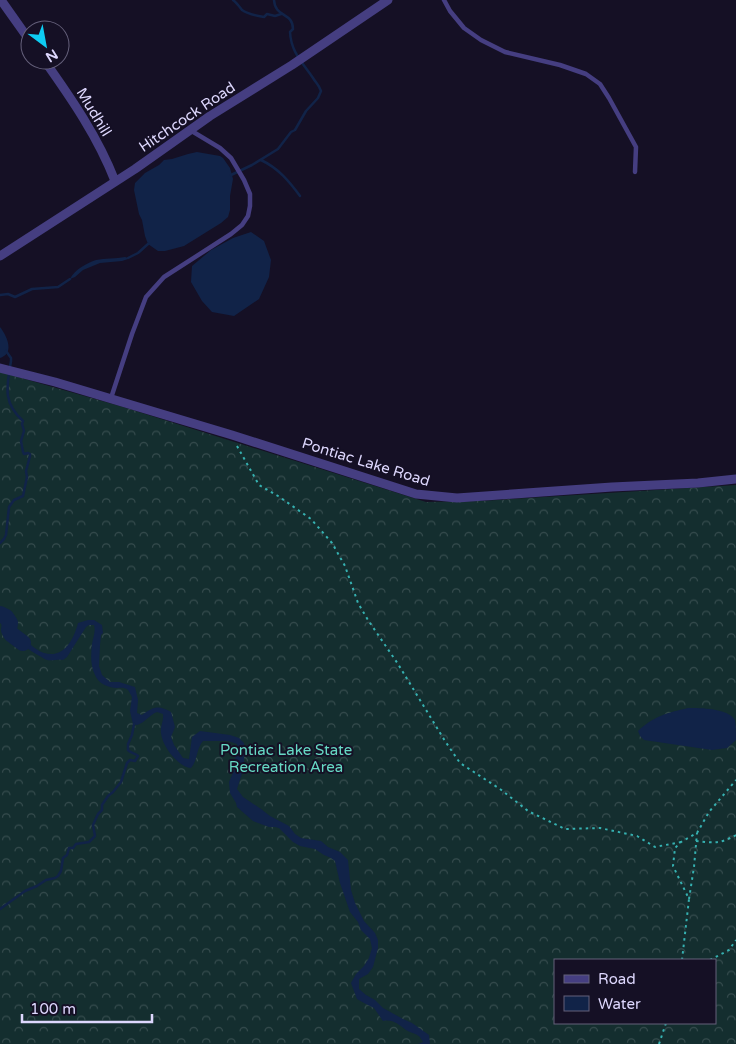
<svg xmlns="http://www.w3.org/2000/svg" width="736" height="1044" font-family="'Varela Round',sans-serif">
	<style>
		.forest { fill: url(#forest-crowns); fill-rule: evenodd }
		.water { fill: #112348 }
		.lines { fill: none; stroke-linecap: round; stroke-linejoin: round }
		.stream { stroke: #112348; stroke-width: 2.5 }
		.river { stroke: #112348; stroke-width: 16 }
		.path { stroke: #36b1b1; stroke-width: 2; stroke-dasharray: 2.5 4; stroke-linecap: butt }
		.lane { stroke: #453e81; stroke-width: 4.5 }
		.street { stroke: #453e81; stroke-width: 9 }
		.labels { text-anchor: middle; stroke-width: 4; stroke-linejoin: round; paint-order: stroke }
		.street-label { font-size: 15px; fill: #ddd7fd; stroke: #151025 }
		.park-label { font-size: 15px; fill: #66d9c4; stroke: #151025 }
	</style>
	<defs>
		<pattern id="forest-crowns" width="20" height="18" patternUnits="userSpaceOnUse" patternTransform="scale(1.25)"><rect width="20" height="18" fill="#142e2f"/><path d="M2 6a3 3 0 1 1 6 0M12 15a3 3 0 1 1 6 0" fill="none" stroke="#364c4e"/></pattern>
	</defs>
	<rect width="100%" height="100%" fill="#151025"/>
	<path class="forest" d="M 0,372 L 123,407 L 426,502 L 481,501 L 736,485 L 736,1044 L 0,1044 ZM 555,960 L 715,960 L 715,1023 L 555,1023 Z"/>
	<path class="water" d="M 197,152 L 220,156 L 223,158 L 230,168 L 233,179 L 230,196 L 230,210 L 228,217 L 221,223 L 184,246 L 165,251 L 158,251 L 148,244 L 145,236 L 142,220 L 139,214 L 134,190 L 135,183 L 145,173 L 159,165 L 164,160 L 172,159 L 188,154 Z
		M 251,232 L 264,241 L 271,260 L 269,277 L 259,299 L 234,316 L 212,312 L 202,301 L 191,282 L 192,266 L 211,250 L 233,238 Z
		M 125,257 L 128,258 L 128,259 L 122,261 L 100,263 L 83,270 L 75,277 L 70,279 C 74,270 87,263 96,260 C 105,258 116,259 125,257 Z
		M 0,327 C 7,336 15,353 0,358 Z
		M 88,620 L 94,620 L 102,625 L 103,633 L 101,635 L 100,645 L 99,666 L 102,675 L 110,682 L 119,682 L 135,687 L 138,700 L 137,713 L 142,715 C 154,706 159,705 171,712 L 175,727 L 171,737 L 174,745 L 183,758 L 189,759 L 192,737 L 200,731 L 230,735 L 239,738 L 244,743 L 244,767 L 237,789 L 243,797 L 261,809 L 270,816 L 289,826 L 295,834 L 301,838 L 321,841 L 328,847 L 340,852 L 348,860 L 351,890 L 355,903 L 364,921 L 375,933 L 378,940 L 378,948 L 373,967 L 368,974 L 359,979 L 359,989 L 366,995 L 375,1000 L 383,1008 L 403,1019 L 412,1023 L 429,1035 L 430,1044 L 418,1044 L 423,1042 C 418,1032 414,1035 406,1030 C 398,1024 393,1019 383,1021 L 374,1008 L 364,1003 L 357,999 L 351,983 L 356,974 L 364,966 L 369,958 L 372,948 L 370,939 L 361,930 L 358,922 L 350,912 L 340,883 L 335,861 L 331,858 L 324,855 L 315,849 L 300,846 L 293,842 L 279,828 L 275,827 L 269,827 L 253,821 L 237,807 L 236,803 L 230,793 L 229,782 L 235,768 L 235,759 L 238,750 L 237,744 L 228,741 L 203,741 C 196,749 198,760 191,768 C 178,767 162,746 161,733 C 160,726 164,721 163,714 L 157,712 C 149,715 146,722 137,725 L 133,724 L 130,711 L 132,697 C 131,695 129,691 128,690 C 124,687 121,688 117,688 C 108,688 98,683 95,675 C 90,665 91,654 92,644 C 93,637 96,632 94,625 L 89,625 L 86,627 L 67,657 L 63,660 C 58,659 53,661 47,660 C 42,658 8,637 7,634 C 6,630 7,630 10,627 C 12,631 17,636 21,639 C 22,640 23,639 24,640 C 31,644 35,650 44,653 C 64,659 74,639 78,623 Z
		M 688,708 C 700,708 728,708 735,720 C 736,725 736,734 736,740 L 727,748 L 712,750 L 644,740 L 640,736 L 638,731 C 654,716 667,713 688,708 Z"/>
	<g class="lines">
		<path class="stream" d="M 233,0 C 237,3 239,6 242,10 C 246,13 258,16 264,17 L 267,14 L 275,16 L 281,14
			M 261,160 C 278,168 289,181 300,196
			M 231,175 L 252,165 L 278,149 L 291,132 L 295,130 L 306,111 L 318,98 L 321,91 C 319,85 316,83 313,78 C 302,62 291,52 290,32 L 293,29 C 293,12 275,18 274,0
			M 128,258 L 138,253 L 148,244
			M 0,295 L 8,294 L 15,297 L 32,289 L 58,287 L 70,279
			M 0,543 L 4,539 L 6,535 L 9,507 L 14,500 L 23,496 L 27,477 L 26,471 L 30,456 L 30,454 L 28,453 L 24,454 L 23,452 L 21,441 L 24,431 L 22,424 L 23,421 C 2,402 7,386 11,361 L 11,358 L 6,351
			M 0,909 L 25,891 L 37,886 L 46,880 L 55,878 L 58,876 L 61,871 L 63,858 L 67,855 L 69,848 L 73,848 L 76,844 L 89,842 L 95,836 L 93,825 L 98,814 L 102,810 L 102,805 L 108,796 L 113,792 L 121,782 L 127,763 L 130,760 L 135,761 L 138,756 C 135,753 130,753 128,750 L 128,744 L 132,735 L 134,724"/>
		<path class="river" d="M 0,614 L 6,617 L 10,623 L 9,630 L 11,634 L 23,643"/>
		<path class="path" d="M 237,446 L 259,485 L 278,496 L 311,519 L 332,543 L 345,566 L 358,603 L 368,620 L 398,664 L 445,741 L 460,763 L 500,789 L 528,811 L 565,829 L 600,828 L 637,836 L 655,847 L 681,842
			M 696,841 C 714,843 720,844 736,835
			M 689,899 L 694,867 L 697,833
			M 682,960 L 689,899 L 673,866 L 675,848 L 681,842 L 697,833 L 709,812 L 736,780
			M 710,960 L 729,950 L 736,940
			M 659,1044 L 666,1023"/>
		<path class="lane" d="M 444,0 L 450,11 L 464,28 L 481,40 L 505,52 L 560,65 L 586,74 L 600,84 L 609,98 L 636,147 L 635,172
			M 111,398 L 132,334 L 146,297 L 164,277 L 231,234 L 242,225 L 248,216 L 250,206 L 250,194 L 244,180 L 231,158 L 220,148 L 190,130"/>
		<path class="street" d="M 1,0 L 30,41
			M 44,60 C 71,98 98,137 115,181
			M 0,256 L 135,169 L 210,116 L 292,65 L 388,0
			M 0,368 L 55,382 L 232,435 L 416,494 L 457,498 L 612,487 L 698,483 L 736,479"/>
	</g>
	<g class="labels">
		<g class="street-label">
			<text transform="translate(94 112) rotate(59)" y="5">Mudhill</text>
			<text transform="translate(187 117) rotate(-34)" y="5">Hitchcock Road</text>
			<text transform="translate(366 462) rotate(17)" y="5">Pontiac Lake Road</text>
		</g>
		<g class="park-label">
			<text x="286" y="755">Pontiac Lake State<tspan x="286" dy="17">Recreation Area</tspan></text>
		</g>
	</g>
	<rect x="554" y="959" width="162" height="65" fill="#151025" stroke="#65607b"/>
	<rect x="564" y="975" width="25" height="8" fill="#453e81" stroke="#65607b"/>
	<text x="598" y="984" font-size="15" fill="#ddd7fd">Road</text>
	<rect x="564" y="996" width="25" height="15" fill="#112348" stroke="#65607b"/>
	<text x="598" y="1009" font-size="15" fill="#ddd7fd">Water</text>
	<g transform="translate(45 45) rotate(148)"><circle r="24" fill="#151025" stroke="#65607b"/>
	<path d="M0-4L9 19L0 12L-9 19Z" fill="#0eccf2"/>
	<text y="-8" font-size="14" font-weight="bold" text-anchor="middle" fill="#ddd7fd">N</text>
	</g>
	<path d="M22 1014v8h130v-8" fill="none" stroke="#ddd7fd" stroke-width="2.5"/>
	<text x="30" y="1014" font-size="15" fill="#ddd7fd" stroke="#151025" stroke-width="4" paint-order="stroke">100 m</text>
</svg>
